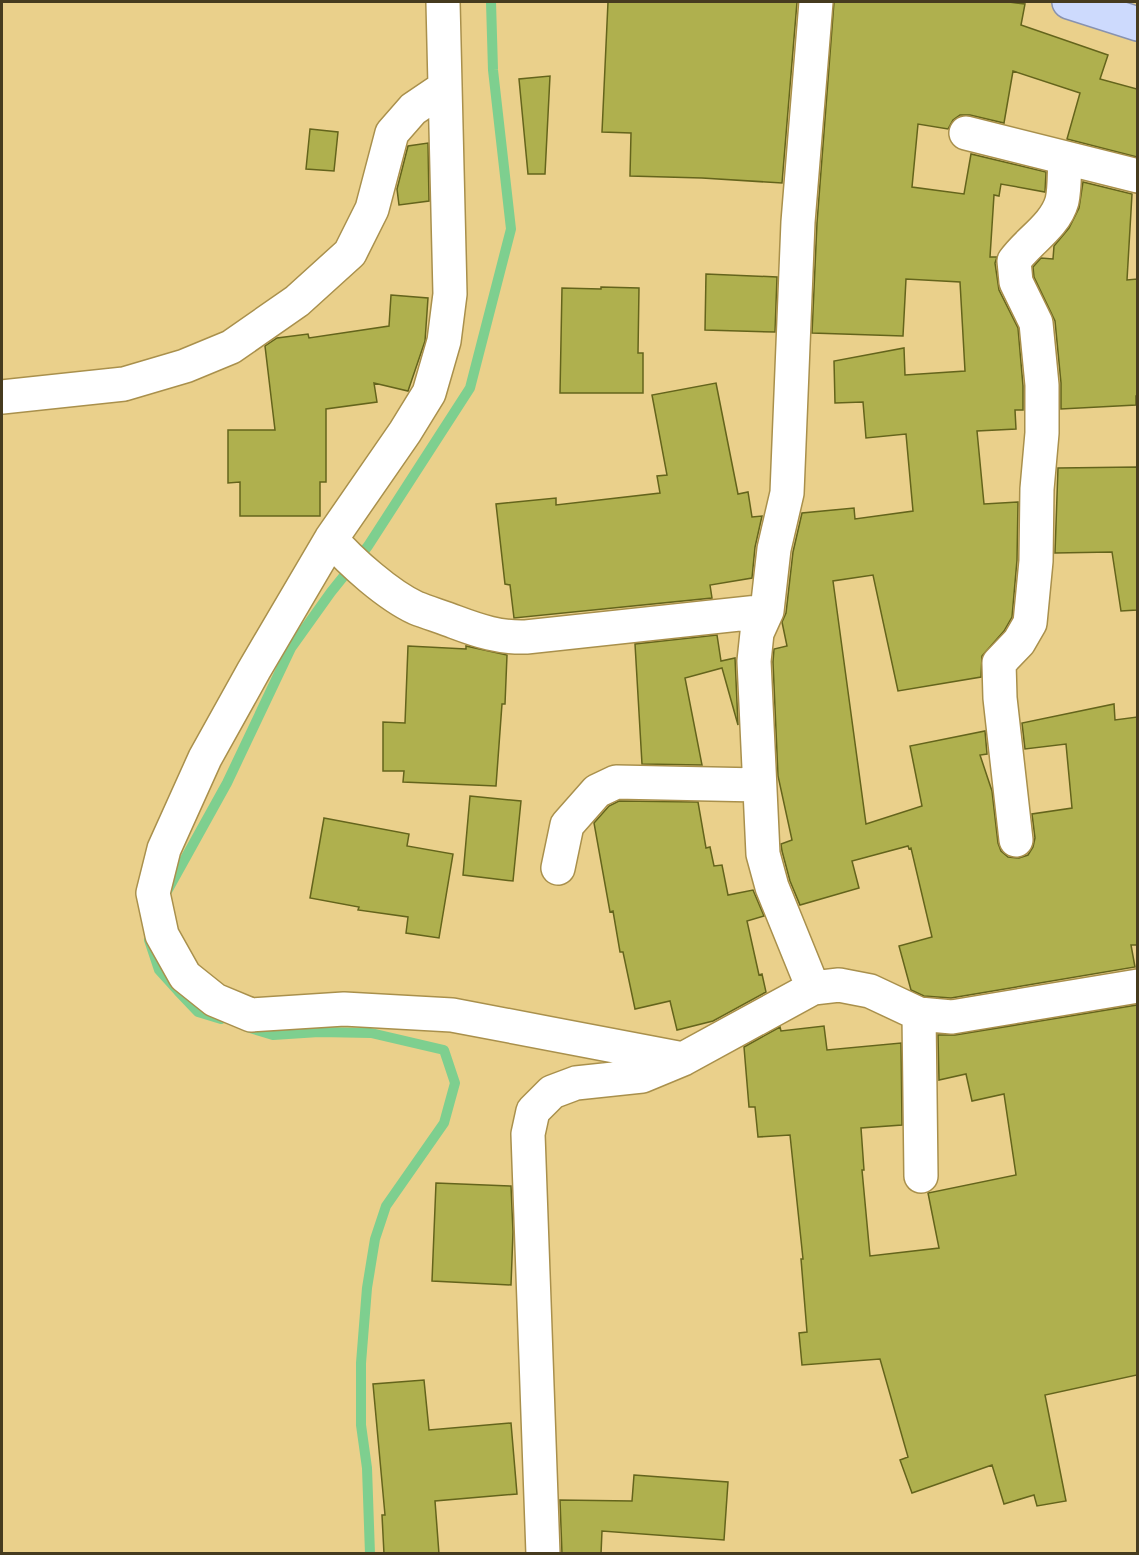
<svg xmlns="http://www.w3.org/2000/svg" width="1139" height="1555" font-family="'Roboto Serif',serif">
	<style>
		.lines { fill: none; stroke-linecap: round; stroke-linejoin: round }
		.stream { stroke: #7ecf8f; stroke-width: 10 }
		.building { fill: #afb04e; stroke: #64641c; stroke-width: 1.5 }
		.minor-casing { stroke: #a9904c; stroke-width: 36 }
		.major-casing { stroke: #8892af; stroke-width: 36 }
		.minor { stroke: #fff; stroke-width: 33 }
		.major { stroke: #cddafd; stroke-width: 33 }
	</style>
	<rect width="100%" height="100%" fill="#ead08b"/>
	<g class="lines">
		<path class="stream" d="M 166,893 L 227,783 L 291,648 L 331,592 L 368,546 L 470,388 L 511,229 L 493,70 L 491,2
			M 149,940 L 159,970 L 178,991 L 198,1012 L 221,1019
			M 247,1027 L 273,1035 L 319,1032 L 371,1033 L 444,1050 L 455,1083 L 444,1123 L 386,1206 L 375,1239 L 367,1288 L 361,1363 L 361,1425 L 367,1468 L 370,1554"/>
	</g>
	<path class="building" d="M 608,2 L 797,2 L 782,183 L 702,178 L 630,176 L 631,133 L 602,132 Z
		M 834,2 L 1009,2 L 1025,4 L 1021,25 L 1108,55 L 1100,79 L 1137,89 L 1137,157 L 1067,139 L 1080,93 L 1013,71 L 1004,123 L 970,115 L 960,115 L 953,120 L 948,129 L 918,124 L 912,187 L 964,194 L 971,154 L 1046,172 L 1045,192 L 1001,184 L 999,196 L 994,195 L 990,257 L 997,257 L 995,263 L 999,290 L 1018,328 L 1023,386 L 1023,410 L 1015,410 L 1016,429 L 977,431 L 984,504 L 1018,502 L 1017,560 L 1012,617 L 1004,631 L 982,656 L 981,677 L 898,691 L 873,575 L 833,581 L 866,824 L 922,806 L 910,746 L 985,731 L 987,754 L 980,755 L 992,791 L 998,843 L 1001,851 L 1008,857 L 1019,858 L 1028,855 L 1033,847 L 1035,838 L 1032,814 L 1072,808 L 1066,744 L 1025,749 L 1022,723 L 1114,704 L 1115,720 L 1137,717 L 1137,945 L 1131,945 L 1135,967 L 951,998 L 924,996 L 911,990 L 899,946 L 932,937 L 911,848 L 909,849 L 908,846 L 852,861 L 859,888 L 800,905 L 790,881 L 782,851 L 781,844 L 792,840 L 778,776 L 773,662 L 774,649 L 787,646 L 782,622 L 786,613 L 793,552 L 802,513 L 854,508 L 855,519 L 913,511 L 906,434 L 866,438 L 863,402 L 835,403 L 834,361 L 904,348 L 905,375 L 965,371 L 960,282 L 906,279 L 903,336 L 812,333 L 817,223 Z
		M 550,76 L 545,174 L 528,174 L 519,79 Z
		M 310,129 L 338,132 L 334,171 L 306,169 Z
		M 428,143 L 429,201 L 399,205 L 397,189 L 408,146 Z
		M 1083,182 L 1132,194 L 1127,280 L 1137,279 L 1137,396 L 1136,396 L 1136,405 L 1061,409 L 1061,383 L 1055,321 L 1034,277 L 1033,267 L 1041,258 L 1053,259 L 1054,246 L 1069,228 L 1079,208 Z
		M 706,274 L 777,277 L 775,332 L 705,330 Z
		M 601,287 L 639,288 L 638,353 L 643,353 L 643,393 L 560,393 L 562,288 L 601,289 Z
		M 391,295 L 428,298 L 425,341 L 408,391 L 374,383 L 377,402 L 326,409 L 326,482 L 320,482 L 320,516 L 240,516 L 240,482 L 228,483 L 228,430 L 275,430 L 265,346 L 277,338 L 308,334 L 309,338 L 389,326 Z
		M 716,383 L 738,494 L 748,492 L 752,517 L 762,516 L 755,547 L 752,578 L 710,585 L 712,598 L 514,618 L 510,585 L 505,584 L 496,504 L 556,498 L 556,505 L 660,493 L 657,476 L 667,475 L 652,395 Z
		M 1137,467 L 1137,610 L 1121,611 L 1112,552 L 1055,553 L 1058,468 Z
		M 717,635 L 721,661 L 735,658 L 738,725 L 722,668 L 685,678 L 702,765 L 642,764 L 635,644 Z
		M 408,646 L 466,649 L 466,646 L 507,655 L 505,704 L 502,704 L 496,786 L 403,782 L 404,771 L 383,771 L 383,722 L 405,723 Z
		M 470,796 L 521,801 L 513,881 L 463,875 Z
		M 619,801 L 698,802 L 706,848 L 710,847 L 714,866 L 722,865 L 728,895 L 753,890 L 764,916 L 747,921 L 759,975 L 762,974 L 766,992 L 713,1021 L 677,1030 L 670,1001 L 635,1009 L 623,952 L 620,952 L 613,911 L 610,912 L 594,823 L 609,806 Z
		M 324,818 L 409,834 L 407,846 L 453,854 L 439,938 L 406,933 L 408,917 L 358,910 L 359,907 L 310,898 Z
		M 1137,1005 L 1137,1375 L 1045,1395 L 1066,1501 L 1037,1506 L 1034,1495 L 1004,1504 L 992,1465 L 912,1493 L 900,1460 L 908,1457 L 880,1359 L 802,1365 L 799,1333 L 807,1332 L 801,1259 L 803,1259 L 790,1135 L 758,1137 L 755,1107 L 749,1107 L 744,1047 L 780,1027 L 781,1031 L 824,1026 L 827,1050 L 901,1043 L 902,1125 L 861,1128 L 864,1170 L 862,1170 L 870,1256 L 939,1248 L 928,1193 L 1016,1175 L 1004,1094 L 972,1101 L 966,1074 L 939,1080 L 938,1035 L 955,1035 Z
		M 436,1183 L 511,1186 L 513,1232 L 511,1285 L 432,1281 Z
		M 424,1380 L 429,1430 L 511,1423 L 517,1494 L 435,1501 L 439,1554 L 384,1554 L 382,1515 L 385,1515 L 373,1384 Z
		M 634,1475 L 728,1482 L 724,1540 L 602,1531 L 601,1554 L 562,1554 L 560,1500 L 632,1501 Z"/>
	<g class="lines">
		<g class="minor-casing">
			<path id="minor" d="M 443,2 L 450,294 L 444,341 L 429,393 L 405,432 L 331,539 L 254,670 L 205,758 L 164,849 L 153,893 L 162,935 L 185,976 L 215,1000 L 251,1015 L 344,1009 L 452,1015 L 683,1059
				M 966,133 L 1138,176
				M 2,397 L 124,384 L 185,366 L 231,347 L 297,301 L 350,253 L 372,209 L 392,133 L 413,109 L 444,88
				M 331,539 C 351,562 388,595 416,608 C 429,613 442,617 455,622 C 479,631 500,638 526,637 L 767,611
				M 1016,840 L 1000,698 L 999,663 L 1019,642 L 1030,623 L 1036,561 L 1037,489 L 1042,433 L 1042,385 L 1036,323 L 1016,282 L 1014,261 C 1028,241 1055,226 1062,201 C 1065,188 1064,171 1065,158
				M 558,868 L 567,825 L 597,791 L 616,782 L 759,785
				M 813,988 L 772,887 L 763,854 L 754,661 L 757,633 L 767,611 L 774,549 L 787,493 L 798,222 L 816,2
				M 919,1014 L 921,1176
				M 543,1554 L 528,1134 L 533,1111 L 552,1092 L 576,1083 L 642,1076 L 683,1059 L 813,988 L 839,985 L 870,991 L 919,1014 L 952,1017 L 1138,986"/>
		</g>
		<g class="major-casing">
			<path id="major" d="M 1069,2 L 1138,24"/>
		</g>
		<use href="#minor" class="minor"/>
		<use href="#major" class="major"/>
	</g>
	<rect width="1139" height="1555" fill="none" stroke="#463b1f" stroke-width="6"/>
</svg>
